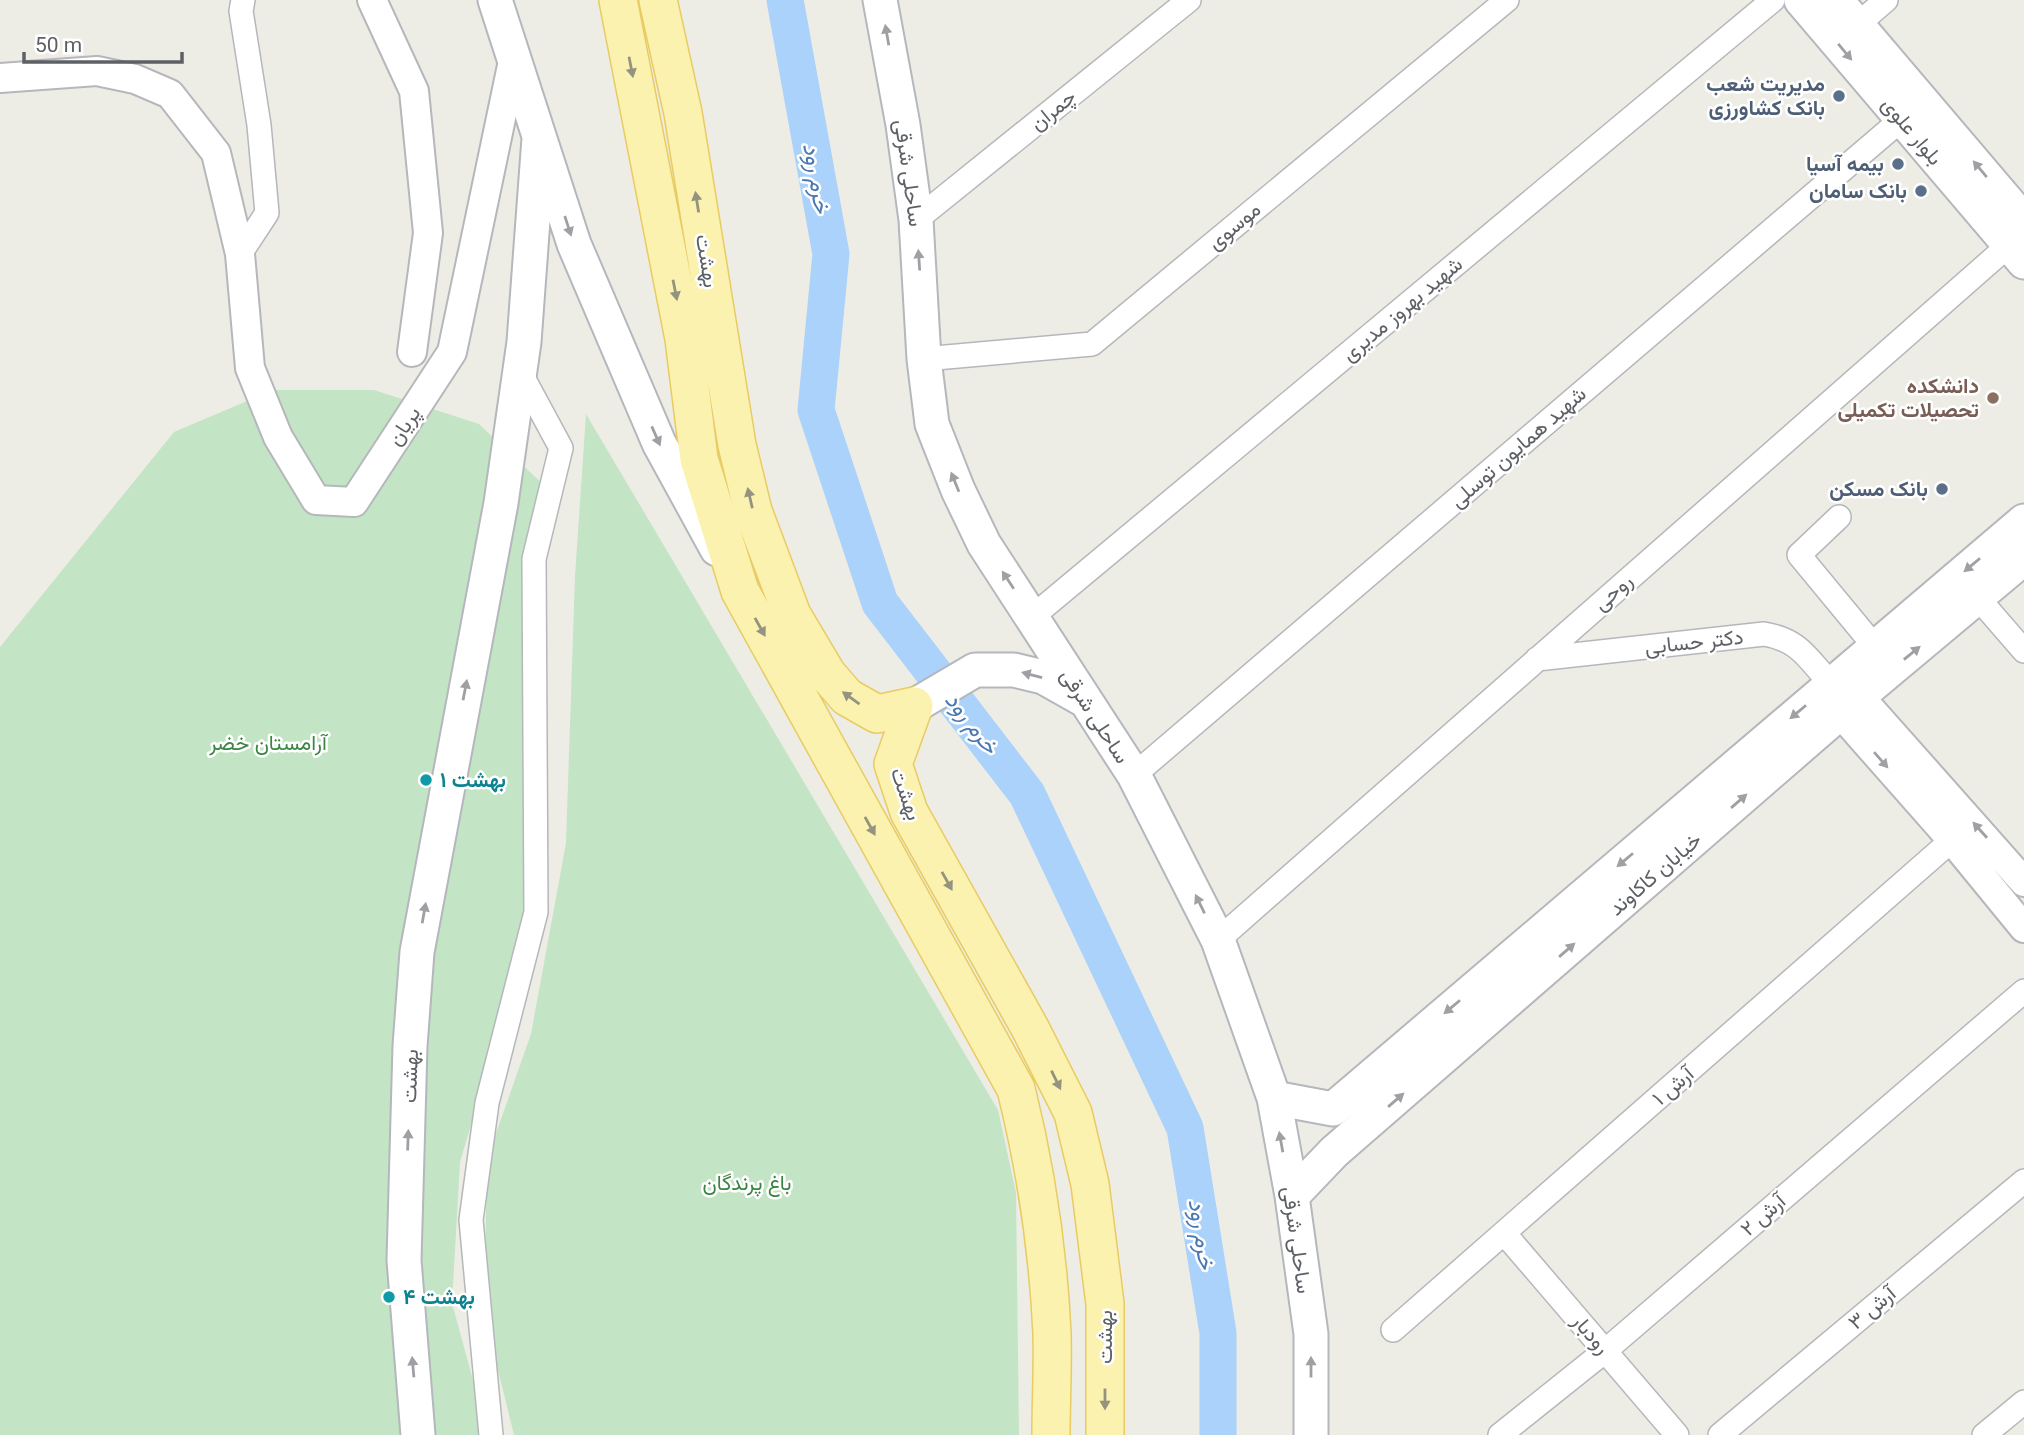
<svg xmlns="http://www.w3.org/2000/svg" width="2024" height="1435" font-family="Roboto,Vazirmatn,sans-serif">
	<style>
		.green { fill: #c3e4c5 }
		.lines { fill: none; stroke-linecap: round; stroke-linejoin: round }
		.river { stroke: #aad2fa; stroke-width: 37 }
		.minor-casing { stroke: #b5b7bb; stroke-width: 26 }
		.tertiary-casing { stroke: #b5b7bb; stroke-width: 32 }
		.secondary-casing { stroke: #b4b7bc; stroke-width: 37 }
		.primary-casing { stroke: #e9cb63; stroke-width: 40 }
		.minor { stroke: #fff; stroke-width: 23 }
		.tertiary { stroke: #fff; stroke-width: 28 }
		.secondary { stroke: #fff; stroke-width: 33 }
		.primary { stroke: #faf2ae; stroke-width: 37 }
		.oneway { fill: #9ea0a3 }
		.oneway2 { fill: #94937f }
		.service-dot { fill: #5c6f8a; stroke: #fff; stroke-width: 2.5 }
		.education-dot { fill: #8d6e63; stroke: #fff; stroke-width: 2.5 }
		.culture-dot { fill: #0f9aa8; stroke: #fff; stroke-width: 2.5 }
		.labels { text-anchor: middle; stroke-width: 5; stroke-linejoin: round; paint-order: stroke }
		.service-label { font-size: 21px; font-weight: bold; fill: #4e5e75; stroke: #fff; text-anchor: end }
		.street-label { font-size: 21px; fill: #5d6065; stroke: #fff }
		.education-label { font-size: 21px; font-weight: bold; fill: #785e54; stroke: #fff; text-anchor: end }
		.park-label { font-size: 21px; fill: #3b8543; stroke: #fff }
		.culture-label { font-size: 21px; font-weight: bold; fill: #0d838f; stroke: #fff; text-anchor: start }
		.water-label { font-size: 23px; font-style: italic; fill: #4a78b3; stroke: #fff }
	</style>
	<rect width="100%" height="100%" fill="#eeede5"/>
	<path class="green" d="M 273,390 L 374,390 L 479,424 L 548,489 L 525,943 L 460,1162 L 452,1303 L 488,1435 L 0,1435 L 0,647 L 174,432 Z
		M 586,414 L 998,1110 L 1016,1193 L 1019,1435 L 514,1435 L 484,1314 L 487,1159 L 531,1034 L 566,843 L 575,576 Z"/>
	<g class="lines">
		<path class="river" d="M 785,0 L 831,254 L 816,410 L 880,603 L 1027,794 L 1185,1128 L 1218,1333 L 1218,1435"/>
		<g class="minor-casing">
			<path id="minor" d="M 1857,25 L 1886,0
				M 916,220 L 1189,0
				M 240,254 L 267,213 L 259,125 L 241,11 L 243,0
				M 924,359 L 1092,344 L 1507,0
				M 1839,517 L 1799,555 L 1875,647
				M 1978,598 L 2024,651
				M 1032,617 L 1773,0
				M 1537,659 L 1764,634 C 1800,640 1808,659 1831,684
				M 1134,775 L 1902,119
				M 1218,940 L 2009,245
				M 1504,1233 L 1677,1435
				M 1393,1330 L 1952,840
				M 491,1435 L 471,1220 L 487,1103 L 536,912 L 534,559 L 561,448 L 520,372
				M 1500,1435 L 1605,1351 L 2024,991
				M 1720,1435 L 2024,1181
				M 1984,1435 L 2024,1402"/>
		</g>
		<g class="tertiary-casing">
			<path id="tertiary" d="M 372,0 L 414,91 L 428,233 L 412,352
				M 0,78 L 97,71 L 135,79 L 170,94 L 216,153 L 240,254 L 250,368 L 278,437 L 316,500 L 354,502 L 452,352 L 514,56
				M 1839,687 L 1859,696 L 2024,882
				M 1834,693 L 1840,713 L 1952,840 L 2024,928"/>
		</g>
		<g class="secondary-casing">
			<path id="secondary" d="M 495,0 L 574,244 L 659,443 L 717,549
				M 880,0 L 903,125 L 916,220 L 924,359 L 932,424 L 958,490 L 984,544 L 1134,775 L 1218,940 L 1274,1098 L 1292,1196 L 1311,1334 L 1311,1435
				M 1801,0 L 2024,262
				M 1836,0 L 2024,221
				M 914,706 L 975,670 L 1014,670 L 1043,677 L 1082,699
				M 1274,1098 L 1333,1109 L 2024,521
				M 1292,1196 L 1334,1152 L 1859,696 L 2024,558
				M 418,1435 L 404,1260 L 410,1046 L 417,952 L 501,503 L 524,342 L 539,138"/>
		</g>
		<g class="primary-casing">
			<path id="primary" d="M 618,0 L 684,339 L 699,459 L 740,591 L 1016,1089 C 1036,1169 1048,1250 1052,1333 C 1053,1367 1051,1401 1051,1435
				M 658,0 L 683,113 L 737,445 L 753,511 L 792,615 L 827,674 L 847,697 L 877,714 L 914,706
				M 914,706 L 893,764 L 909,812 L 1030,1028 L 1073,1113 L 1090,1184 L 1105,1304 L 1105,1435"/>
		</g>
		<use href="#minor" class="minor"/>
		<use href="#tertiary" class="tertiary"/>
		<use href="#secondary" class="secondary"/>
		<use href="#primary" class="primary"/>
	</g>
	<defs><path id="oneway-solid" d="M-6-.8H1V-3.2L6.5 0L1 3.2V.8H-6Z" transform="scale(1.75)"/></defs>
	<g class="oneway">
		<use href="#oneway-solid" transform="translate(887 35) rotate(-100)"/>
		<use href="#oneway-solid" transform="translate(1845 52) rotate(50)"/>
		<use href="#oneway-solid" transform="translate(1980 169) rotate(-130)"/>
		<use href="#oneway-solid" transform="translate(568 226) rotate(72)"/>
		<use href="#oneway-solid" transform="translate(919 260) rotate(-94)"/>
		<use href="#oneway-solid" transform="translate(656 436) rotate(66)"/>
		<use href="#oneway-solid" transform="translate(955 482) rotate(-112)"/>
		<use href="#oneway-solid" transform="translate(1972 565) rotate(140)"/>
		<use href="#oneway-solid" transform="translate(1008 580) rotate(-123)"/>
		<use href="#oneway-solid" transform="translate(1912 653) rotate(-39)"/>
		<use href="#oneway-solid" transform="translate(1032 675) rotate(-165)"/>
		<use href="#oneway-solid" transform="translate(465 690) rotate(-79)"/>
		<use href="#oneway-solid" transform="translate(1798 712) rotate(140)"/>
		<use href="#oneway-solid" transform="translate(1881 760) rotate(49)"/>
		<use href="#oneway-solid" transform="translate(1739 801) rotate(-41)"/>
		<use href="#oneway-solid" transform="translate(1980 830) rotate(-132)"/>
		<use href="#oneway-solid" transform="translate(1625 860) rotate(140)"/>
		<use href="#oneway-solid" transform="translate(1200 904) rotate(-116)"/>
		<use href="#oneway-solid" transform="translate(424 913) rotate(-80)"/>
		<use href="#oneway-solid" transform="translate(1567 950) rotate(-41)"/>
		<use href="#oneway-solid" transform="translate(1452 1007) rotate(140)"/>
		<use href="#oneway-solid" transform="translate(1396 1100) rotate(-41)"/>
		<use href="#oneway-solid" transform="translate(408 1140) rotate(-88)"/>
		<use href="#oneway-solid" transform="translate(1281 1142) rotate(-100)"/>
		<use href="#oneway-solid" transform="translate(413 1367) rotate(-95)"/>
		<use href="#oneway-solid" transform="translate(1311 1367) rotate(-90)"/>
	</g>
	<g class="oneway2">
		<use href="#oneway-solid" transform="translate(631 67) rotate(79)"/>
		<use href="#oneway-solid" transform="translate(697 202) rotate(-99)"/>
		<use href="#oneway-solid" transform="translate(675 290) rotate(79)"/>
		<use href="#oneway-solid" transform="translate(750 498) rotate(-103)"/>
		<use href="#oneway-solid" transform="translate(760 627) rotate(61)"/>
		<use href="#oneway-solid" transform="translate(851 698) rotate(-144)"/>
		<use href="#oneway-solid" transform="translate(870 826) rotate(61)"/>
		<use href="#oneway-solid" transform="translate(947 881) rotate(61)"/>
		<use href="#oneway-solid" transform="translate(1056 1080) rotate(64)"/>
		<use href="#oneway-solid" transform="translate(1105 1399) rotate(90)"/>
	</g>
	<g class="service-dot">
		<circle cx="1839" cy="96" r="7"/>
		<circle cx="1898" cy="164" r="7"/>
		<circle cx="1921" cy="191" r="7"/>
		<circle cx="1942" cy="489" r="7"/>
	</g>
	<circle class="education-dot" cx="1993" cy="398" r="7"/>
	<g class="culture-dot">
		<circle cx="426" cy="780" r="7"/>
		<circle cx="389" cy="1297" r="7"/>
	</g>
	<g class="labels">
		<g class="service-label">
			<text x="1825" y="91">مدیریت شعب<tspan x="1825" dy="24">بانک کشاورزی</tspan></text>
			<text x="1884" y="171">بیمه آسیا</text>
			<text x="1907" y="198">بانک سامان</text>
			<text x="1928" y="496">بانک مسکن</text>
		</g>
		<g class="street-label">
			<text transform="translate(1053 110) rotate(-39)" y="7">چمران</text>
			<text transform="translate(1912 131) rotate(50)" y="7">بلوار علوی</text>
			<text transform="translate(909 173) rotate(82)" y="7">ساحلی شرقی</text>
			<text transform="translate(1234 226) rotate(-40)" y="7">موسوی</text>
			<text transform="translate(707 261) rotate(81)" y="7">بهشت</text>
			<text transform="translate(1402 309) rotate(-40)" y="7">شهید بهروز مدیری</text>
			<text transform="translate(404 426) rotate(-57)" y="7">پریان</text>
			<text transform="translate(1518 447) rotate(-41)" y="7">شهید همایون توسلی</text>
			<text transform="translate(1613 592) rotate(-41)" y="7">روحی</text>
			<text transform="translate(1694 642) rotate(-6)" y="7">دکتر حسابی</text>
			<text transform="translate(1095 716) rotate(57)" y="7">ساحلی شرقی</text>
			<text transform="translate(906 794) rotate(71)" y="7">بهشت</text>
			<text transform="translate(1655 874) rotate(-41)" y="7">خیابان کاکاوند</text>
			<text transform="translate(410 1076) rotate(-88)" y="7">بهشت</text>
			<text transform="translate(1673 1086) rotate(-41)" y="7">آرش ۱</text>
			<text transform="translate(1763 1215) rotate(-41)" y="7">آرش ۲</text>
			<text transform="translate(1297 1240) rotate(82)" y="7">ساحلی شرقی</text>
			<text transform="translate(1872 1308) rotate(-40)" y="7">آرش ۳</text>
			<text transform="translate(1591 1334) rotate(49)" y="7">رودبار</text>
			<text transform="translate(1105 1337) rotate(-90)" y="7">بهشت</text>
		</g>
		<g class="education-label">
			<text x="1979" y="393">دانشکده<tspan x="1979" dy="24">تحصیلات تکمیلی</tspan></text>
		</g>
		<g class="park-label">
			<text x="268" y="750">آرامستان خضر</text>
			<text x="747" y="1190">باغ پرندگان</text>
		</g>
		<g class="culture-label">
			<text x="440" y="787">بهشت ۱</text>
			<text x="403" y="1304">بهشت ۴</text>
		</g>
		<g class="water-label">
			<text transform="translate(817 178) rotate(80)" y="8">خرم رود</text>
			<text transform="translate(972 723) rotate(52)" y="8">خرم رود</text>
			<text transform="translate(1202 1234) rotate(81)" y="8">خرم رود</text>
		</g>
	</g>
	<path d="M24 52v10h158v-10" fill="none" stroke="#5d6065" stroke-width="3.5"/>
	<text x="35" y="52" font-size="21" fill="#5d6065" stroke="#ffffff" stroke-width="5" paint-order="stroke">50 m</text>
</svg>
